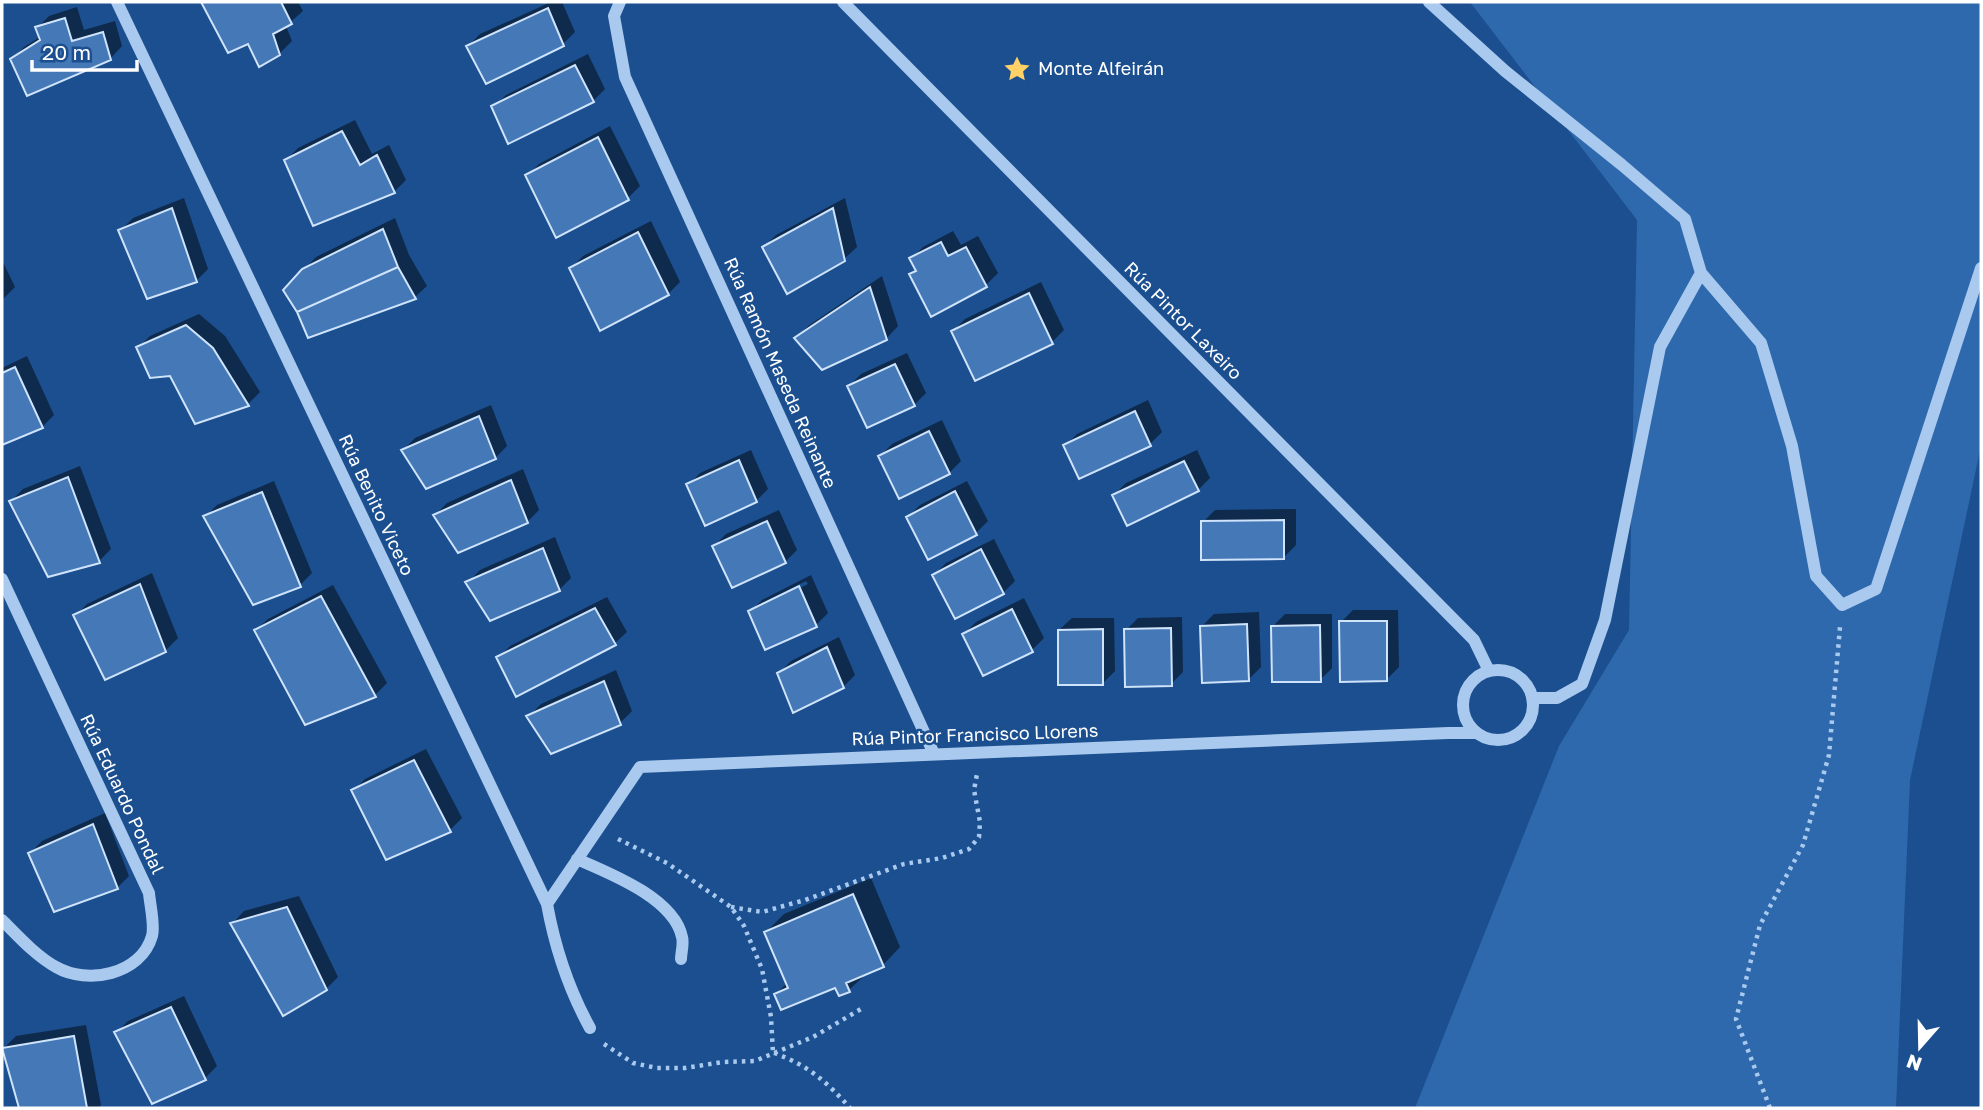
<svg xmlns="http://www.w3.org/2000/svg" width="1983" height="1110" font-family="'Golos Text',sans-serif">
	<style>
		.green { fill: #2e69ad }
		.shadow { fill: #0007; fill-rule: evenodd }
		.building { fill: #4478b7; stroke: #cfe3fa; stroke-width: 2 }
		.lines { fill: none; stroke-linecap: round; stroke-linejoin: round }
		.path { stroke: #a9c9ee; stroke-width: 4.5; stroke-dasharray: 3.5 5; stroke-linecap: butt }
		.minor { stroke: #a9c9ee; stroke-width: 12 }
		.labels { text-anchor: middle; stroke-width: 5; stroke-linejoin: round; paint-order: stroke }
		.poi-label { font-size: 18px; fill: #fff; stroke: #1b4f8f; text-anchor: start }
		.street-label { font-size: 18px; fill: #fff; stroke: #1b4f8f }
	</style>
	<rect width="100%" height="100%" fill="#1b4f8f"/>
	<path class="green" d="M 1470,2 L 1981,2 L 1981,446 L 1910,780 L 1896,1108 L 1415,1108 L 1559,746 L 1629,630 L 1637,220 Z"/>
	<path class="shadow" d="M 203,2 L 298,2 L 303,11 L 286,26 L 292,41 L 279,54 L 249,42 L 229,51 Z
		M 551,2 L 562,2 L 575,32 L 563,44 L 468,46 L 480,34 Z
		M 77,7 L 84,30 L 115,21 L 122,46 L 110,59 L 12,60 L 24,47 L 40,37 L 37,28 L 49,16 Z
		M 588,54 L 605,89 L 593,101 L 493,107 L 506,95 Z
		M 355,120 L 372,154 L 389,145 L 406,180 L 394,192 L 286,160 L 298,148 Z
		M 610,126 L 640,186 L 628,198 L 527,176 L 539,164 Z
		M 184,198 L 208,269 L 196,281 L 121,230 L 133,218 Z
		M 845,198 L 857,247 L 844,259 L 764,247 L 776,235 Z
		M 395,218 L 409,255 L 427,286 L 415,297 L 309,336 L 285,290 L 316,257 Z
		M 651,221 L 680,282 L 668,294 L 571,268 L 583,256 Z
		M 953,231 L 961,245 L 978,236 L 998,273 L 986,285 L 911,275 L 917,269 L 911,259 L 923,247 Z
		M 2,260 L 15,287 L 2,300 Z
		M 882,276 L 898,326 L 886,339 L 796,338 L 808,326 Z
		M 1041,282 L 1064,330 L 1052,342 L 976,379 L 953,331 L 965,319 Z
		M 199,314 L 225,336 L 260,392 L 248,404 L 195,421 L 171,375 L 138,348 L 150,336 Z
		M 907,353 L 926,393 L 914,405 L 849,386 L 861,374 Z
		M 27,356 L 54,415 L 42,427 L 2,443 L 2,368 Z
		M 1148,400 L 1162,432 L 1150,444 L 1080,477 L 1065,446 L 1077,434 Z
		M 491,405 L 507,446 L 495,458 L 403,450 L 415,438 Z
		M 942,420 L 961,461 L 949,473 L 880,456 L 892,444 Z
		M 751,450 L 768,489 L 756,501 L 688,485 L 700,473 Z
		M 1197,450 L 1210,478 L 1198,490 L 1114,495 L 1126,483 Z
		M 80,466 L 111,549 L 99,561 L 11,501 L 23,489 Z
		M 523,469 L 539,510 L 527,522 L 435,515 L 447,503 Z
		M 274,481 L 312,573 L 300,585 L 205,517 L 217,505 Z
		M 967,481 L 988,521 L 976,533 L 908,517 L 920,505 Z
		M 1296,509 L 1296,545 L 1284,557 L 1203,522 L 1215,510 Z
		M 779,510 L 797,550 L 785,562 L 714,546 L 726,534 Z
		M 555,537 L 571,578 L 559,590 L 468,582 L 480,570 Z
		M 994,539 L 1015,581 L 1003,593 L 934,575 L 946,563 Z
		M 152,573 L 178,638 L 165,651 L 106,678 L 75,616 L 87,604 Z
		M 811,575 L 828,613 L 816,625 L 750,612 L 762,600 ZM 806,581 L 808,584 L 762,607 L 762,603 Z
		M 333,585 L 387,683 L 375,695 L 306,723 L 256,630 L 268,619 Z
		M 607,597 L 627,632 L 615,643 L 498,658 L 510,646 Z
		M 1024,598 L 1044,638 L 1032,650 L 964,634 L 976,622 Z
		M 1353,610 L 1398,610 L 1399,667 L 1387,679 L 1341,622 Z
		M 1259,612 L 1261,667 L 1249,679 L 1202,626 L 1214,614 Z
		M 1285,614 L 1332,614 L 1332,668 L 1320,680 L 1273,626 Z
		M 1182,617 L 1183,672 L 1171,684 L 1126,630 L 1138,618 Z
		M 1072,618 L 1114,618 L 1115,671 L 1103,683 L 1059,630 Z
		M 839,637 L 855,675 L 843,687 L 779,673 L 791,661 Z
		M 616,670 L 632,711 L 620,723 L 529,716 L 541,704 Z
		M 426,749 L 462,818 L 450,830 L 353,791 L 365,779 Z
		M 105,813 L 129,876 L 117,888 L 30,853 L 42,841 Z
		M 871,878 L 900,947 L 883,965 L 868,972 L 849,990 L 836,986 L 776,994 L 788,982 L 766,932 L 784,914 Z
		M 299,896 L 338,977 L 326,989 L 233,923 L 244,911 Z
		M 184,996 L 217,1066 L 205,1078 L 116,1033 L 128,1021 Z
		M 86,1025 L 101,1105 L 98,1108 L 21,1108 L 4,1048 L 16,1036 Z"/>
	<path class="building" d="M 201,2 L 281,2 L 292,24 L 273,34 L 280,55 L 259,67 L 248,44 L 228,53 Z
		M 548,8 L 564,46 L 486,84 L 466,46 Z
		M 65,18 L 72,41 L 103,32 L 111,60 L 27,96 L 10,59 L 40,40 L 35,27 Z
		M 575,65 L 594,102 L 508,144 L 491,106 Z
		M 342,131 L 360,165 L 377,155 L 395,193 L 313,226 L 284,160 Z
		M 598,137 L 629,200 L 556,238 L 525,175 Z
		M 172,208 L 197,282 L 147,299 L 118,230 Z
		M 833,208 L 845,261 L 787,294 L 762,247 Z
		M 383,229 L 398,267 L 297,312 L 283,290 L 302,269 Z
		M 638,232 L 669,295 L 600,331 L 569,268 Z
		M 941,242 L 948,256 L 966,247 L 987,287 L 931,317 L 909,274 L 916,271 L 909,258 Z
		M 398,267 L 416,299 L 308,338 L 297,312 Z
		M 870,287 L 887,340 L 822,370 L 794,338 Z
		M 1029,293 L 1053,344 L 975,381 L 951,331 Z
		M 186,325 L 213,348 L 249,406 L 195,424 L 170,376 L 150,378 L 136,347 Z
		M 895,364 L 915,406 L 867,428 L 847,386 Z
		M 15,367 L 43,428 L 2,445 L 2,373 Z
		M 1135,411 L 1151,446 L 1079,479 L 1063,445 Z
		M 479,416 L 496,459 L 426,489 L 401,450 Z
		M 929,431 L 950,474 L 899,499 L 878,456 Z
		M 739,460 L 757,502 L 705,526 L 686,484 Z
		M 1184,461 L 1199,491 L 1127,526 L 1112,495 Z
		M 68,477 L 100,563 L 48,577 L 9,501 Z
		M 511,480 L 528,523 L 458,553 L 433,515 Z
		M 955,491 L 977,535 L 928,560 L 906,517 Z
		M 262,492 L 301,587 L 253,605 L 203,516 Z
		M 1284,520 L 1284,559 L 1201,560 L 1201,521 Z
		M 767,521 L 786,563 L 732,588 L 712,546 Z
		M 543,548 L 560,591 L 490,621 L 465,582 Z
		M 981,549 L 1004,594 L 955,619 L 932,575 Z
		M 140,584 L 166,652 L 105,680 L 73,615 Z
		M 799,586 L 817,627 L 765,650 L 748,611 Z
		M 321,596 L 376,697 L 305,725 L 254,630 Z
		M 595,608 L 616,645 L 516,697 L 496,657 Z
		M 1012,609 L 1033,652 L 983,676 L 962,634 Z
		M 1339,621 L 1387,621 L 1387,681 L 1340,682 Z
		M 1247,624 L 1249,681 L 1202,683 L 1200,626 Z
		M 1320,625 L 1321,682 L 1272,682 L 1271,626 Z
		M 1171,628 L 1172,686 L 1125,687 L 1124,629 Z
		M 1103,629 L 1103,685 L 1058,685 L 1058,630 Z
		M 827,647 L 844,688 L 793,713 L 777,673 Z
		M 604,681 L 621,725 L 551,754 L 526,716 Z
		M 414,760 L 451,832 L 386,860 L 351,790 Z
		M 93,824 L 118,889 L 54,912 L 28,853 Z
		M 853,894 L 884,967 L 846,983 L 850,992 L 839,996 L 835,988 L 781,1010 L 774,994 L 788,988 L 764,932 Z
		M 287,907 L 327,990 L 283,1016 L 230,923 Z
		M 171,1007 L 206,1080 L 152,1104 L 114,1032 Z
		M 74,1036 L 87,1108 L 19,1108 L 2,1048 Z"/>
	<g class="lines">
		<path class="path" d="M 618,839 L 667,863 L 731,907 L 744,926 L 762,969 L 771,1017 L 773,1053
			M 731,907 L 762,912 L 805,900 L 904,864 L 942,858 L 969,849 L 979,837 L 980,822 L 974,790 L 977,774
			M 604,1044 L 633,1063 L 657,1068 L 685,1068 L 723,1062 L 755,1061 L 813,1037 L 861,1009
			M 774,1053 C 808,1065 827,1082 850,1108
			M 1770,1108 L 1736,1019 L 1760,925 L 1803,845 L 1829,755 L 1840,627"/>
		<path class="minor" d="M 117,2 L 547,904 C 555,948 568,988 590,1028
			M 620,2 L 614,16 L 625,77 L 934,754
			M 843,2 L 1474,640 L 1489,671
			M 1429,2 L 1505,71 L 1622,165 L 1685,219 L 1701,273
			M 2,579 L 149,893 C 150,905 155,925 152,936 C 141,975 87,985 56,967 C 36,956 18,936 2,920
			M1463 705a35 35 0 1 1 70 0a35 35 0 1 1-70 0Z
			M 1532,698 L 1557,698 L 1582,684 L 1605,620 L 1660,347 L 1701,273 L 1761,343 L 1792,446 L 1816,576 L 1842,605 L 1876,589 L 1981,268
			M 577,859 C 609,873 674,898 682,937 C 684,943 681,953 681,959
			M 547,904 L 640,767 L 1448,733 L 1477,733"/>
	</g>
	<defs>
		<g id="sight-bare" transform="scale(2.1)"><path d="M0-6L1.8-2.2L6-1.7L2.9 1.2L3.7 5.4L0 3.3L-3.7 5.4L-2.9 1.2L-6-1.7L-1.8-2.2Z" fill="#ffd166" stroke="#1b4f8f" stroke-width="2.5" paint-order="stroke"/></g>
	</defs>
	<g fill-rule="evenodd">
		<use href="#sight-bare" x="1017" y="69"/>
	</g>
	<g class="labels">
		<g class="poi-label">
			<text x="1038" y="75">Monte Alfeirán</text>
		</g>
		<g class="street-label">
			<text transform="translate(1183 321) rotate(45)" y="6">Rúa Pintor Laxeiro</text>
			<text transform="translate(780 373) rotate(66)" y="6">Rúa Ramón Maseda Reinante</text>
			<text transform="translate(376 505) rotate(65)" y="6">Rúa Benito Viceto</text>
			<text transform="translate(975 735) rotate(-2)" y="6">Rúa Pintor Francisco Llorens</text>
			<text transform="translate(122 794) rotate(65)" y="6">Rúa Eduardo Pondal</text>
		</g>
	</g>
	<rect width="1983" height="1110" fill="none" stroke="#ffffff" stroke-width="7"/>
	<g transform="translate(1920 1047) rotate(200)" stroke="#1b4f8f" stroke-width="5" paint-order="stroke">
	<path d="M0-5L12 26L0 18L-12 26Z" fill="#ffffff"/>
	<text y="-10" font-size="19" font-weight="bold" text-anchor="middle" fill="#ffffff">N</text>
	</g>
	<path d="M32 60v10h105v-10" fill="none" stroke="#ffffff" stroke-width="3.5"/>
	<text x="42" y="60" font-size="21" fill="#ffffff" stroke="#1b4f8f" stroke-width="5" paint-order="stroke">20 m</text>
</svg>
